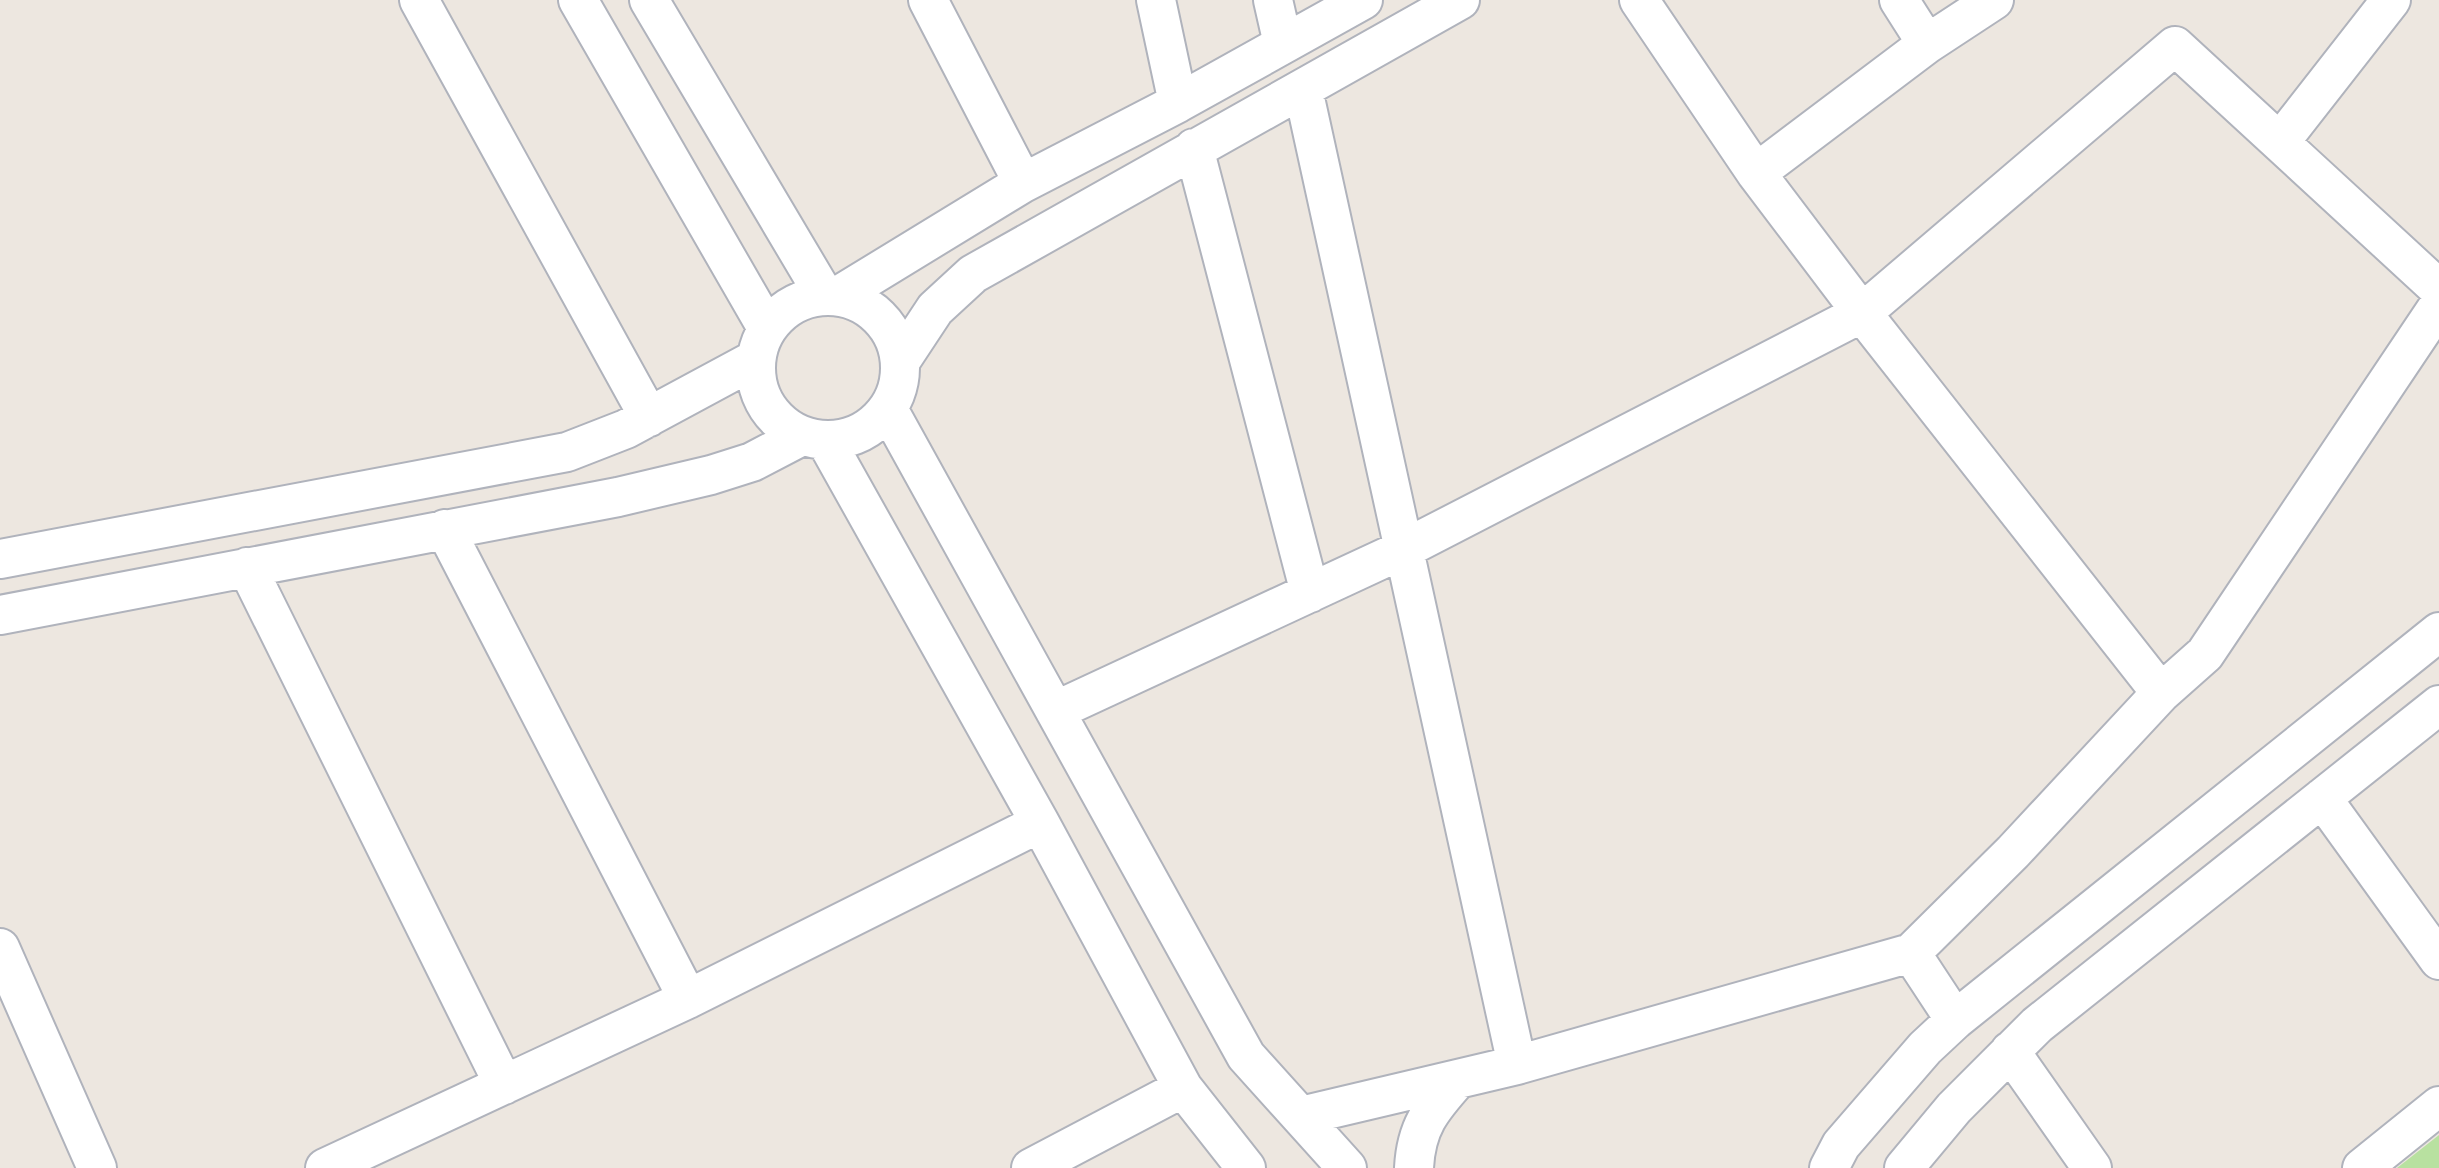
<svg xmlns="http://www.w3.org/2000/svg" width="2439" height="1168" font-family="'Sofia Sans Condensed',sans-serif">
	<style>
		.green { fill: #b8e1a0 }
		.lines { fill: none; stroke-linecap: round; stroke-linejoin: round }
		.minor-casing { stroke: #b0b3bc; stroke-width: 42 }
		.minor { stroke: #fff; stroke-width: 38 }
	</style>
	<rect width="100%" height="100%" fill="#ede7e0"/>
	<path class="green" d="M 2439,1135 L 2439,1168 L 2397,1168 Z"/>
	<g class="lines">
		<g class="minor-casing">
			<path id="minor" d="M 419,0 L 649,417
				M 578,0 L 767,328
				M 649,0 L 824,295
				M 928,0 L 1023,183
				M 1156,0 L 1178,103
				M 1273,0 L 1283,44
				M 1639,0 L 1756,173 L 1862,313 L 2161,693
				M 1899,0 L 1927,44 L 1994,0
				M 1303,89 L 1517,1065
				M 2280,142 L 2391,0
				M 1194,148 L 1310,593
				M 1756,173 L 1927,44
				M756 368a72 72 0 1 1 144 0a72 72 0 1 1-144 0Z
				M 838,296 L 1023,183 L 1178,103 L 1363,0
				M 900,362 L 935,309 L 973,274 L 1460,0
				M 888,409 L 1246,1056 L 1347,1168
				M 826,441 L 1040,823 L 1183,1088 L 1246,1168
				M 445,529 L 688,999
				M 0,559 L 567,452 L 626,429 L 756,359
				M 247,567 L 504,1085
				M 0,615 L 618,497 L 711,475 L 752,462 L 802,436
				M 1055,711 L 1404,549 L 1862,313 L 2175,46 L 2439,289
				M 2322,798 L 2439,960
				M 0,948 L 97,1168
				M 1955,1020 L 1911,953 L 2013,852 L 2161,693 L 2205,654 L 2439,305
				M 2010,1051 L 2092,1168
				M 1301,1116 L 1517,1065 L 1911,953
				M 325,1168 L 688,999 L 1040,823
				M 1031,1168 L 1183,1088
				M 1414,1168 C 1416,1127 1431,1109 1457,1080
				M 1829,1168 L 1841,1145 L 1925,1048 L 1955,1020 L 2439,632
				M 1904,1168 L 1954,1108 L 2037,1025 L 2439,705
				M 2362,1168 L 2439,1106"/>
		</g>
		<use href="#minor" class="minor"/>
	</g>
</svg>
